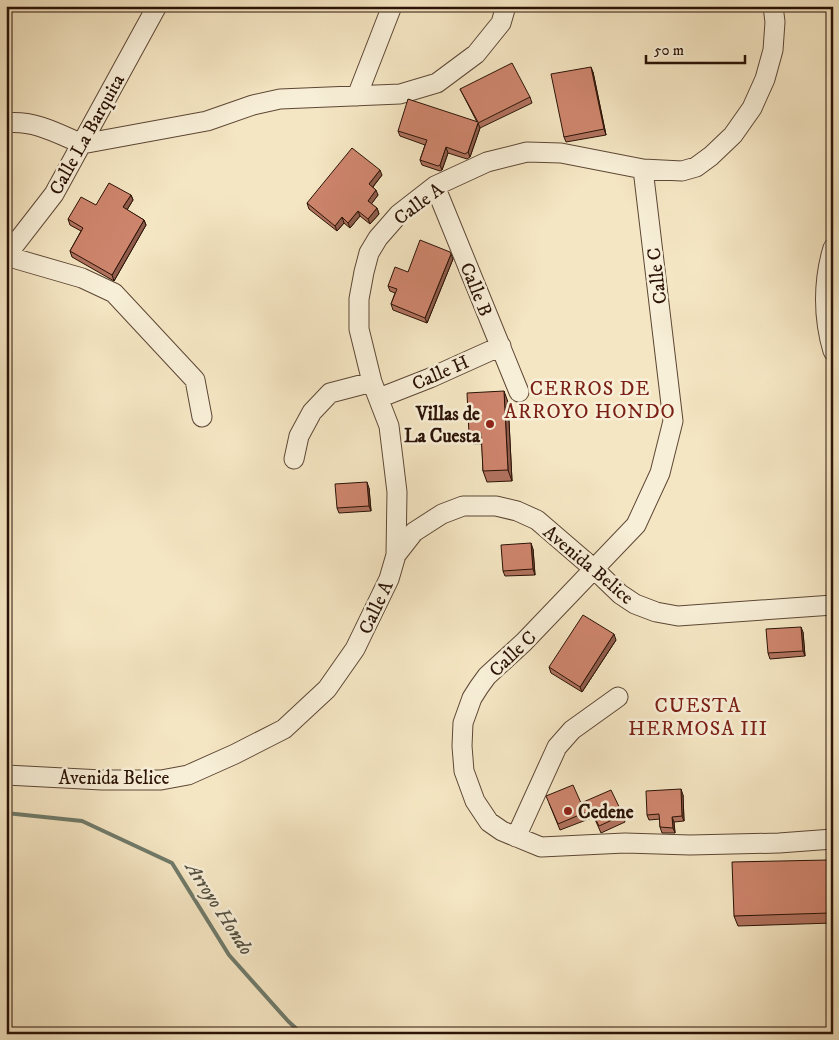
<svg xmlns="http://www.w3.org/2000/svg" width="839" height="1040" font-family="'IM FELL DW Pica',serif">
	<style>
		.lines { fill: none; stroke-linecap: round; stroke-linejoin: round }
		.stream { stroke: #6f7a6a; stroke-width: 4 }
		.minor-casing { stroke: #5d4735; stroke-width: 21 }
		.minor { stroke: #f8efd8; stroke-width: 19 }
		.wall { fill: #b1725e; stroke: #2a1206 }
		.shaded-wall { fill: #905d4c; stroke: #2a1206 }
		.building { fill: #ce856d; stroke: #2a1206 }
		.poi-dot { fill: #8f2418; stroke: #f8efd8; stroke-width: 2 }
		.labels { text-anchor: middle; stroke-width: 5; stroke-linejoin: round; paint-order: stroke }
		.street-label { font-size: 19px; fill: #2a1206; stroke: #f8efd8 }
		.poi-label { font-size: 19px; font-weight: bold; fill: #2a1206; stroke: #f8efd8; text-anchor: end }
		.neighbourhood-label { font-size: 20px; letter-spacing: 1px; fill: #7a1f14; stroke: #f8efd8 }
		.water-label { font-size: 20px; font-style: italic; fill: #524f40; stroke: #f8efd8 }
	</style>
	<rect width="100%" height="100%" fill="#f5e6c3"/>
	<filter id="stains"><feTurbulence type="fractalNoise" baseFrequency=".004" numOctaves="4"/><feColorMatrix values="0 0 0 0 .2 0 0 0 0 .09 0 0 0 0 .02 0 0 0 .5 -.17"/></filter>
	<radialGradient id="worn" r=".72"><stop offset=".6" stop-color="#630" stop-opacity="0"/><stop offset="1" stop-color="#630" stop-opacity=".3"/></radialGradient>
	<g class="lines">
		<path class="stream" d="M 6,813 L 82,821 L 172,863 L 229,955 L 288,1021 L 302,1034"/>
		<g class="minor-casing">
			<path id="minor" d="M 357,96 L 392,6
				M 6,123 C 34,120 57,133 82,144
				M 82,144 L 207,121 L 253,105 L 280,99 L 400,94 L 437,83 L 476,54 L 501,23 L 506,6
				M 643,169 L 673,421 L 660,473 L 636,525 L 524,642 L 487,676 L 479,687 L 472,698 L 463,723 L 462,746 L 464,771 L 475,801 L 489,822 L 502,831 L 541,847 L 625,843 L 690,845 L 779,843 L 833,839
				M 435,186 L 519,392
				M 833,248 C 823,281 823,318 833,351
				M 6,256 L 54,194 L 157,6
				M 6,256 L 82,278 L 114,293 L 195,380 L 202,417
				M 379,398 L 430,378 L 501,346
				M 294,459 L 299,436 L 312,412 L 330,393 L 372,382
				M 396,555 L 414,532 L 442,514 L 463,506 L 496,506 L 517,511 L 537,520 L 594,569 L 620,594 L 635,604 L 656,612 L 678,616 L 833,605
				M 6,775 L 102,780 L 161,780 L 188,775 L 235,754 L 284,729 L 327,689 L 355,649 L 389,579 L 396,555 L 397,492 L 389,426 L 372,382 L 359,329 L 359,299 L 364,272 L 369,253 L 378,238 L 399,214 L 435,186 L 487,162 L 527,152 L 561,153 L 643,169 L 682,171 L 696,167 L 711,156 L 733,135 L 752,108 L 765,79 L 773,50 L 775,22 L 773,6
				M 516,837 L 557,747 L 572,730 L 618,697"/>
		</g>
		<use href="#minor" class="minor"/>
	</g>
	<path class="wall" d="M 593,72 L 606,135 L 566,142 L 564,137 Z
		M 460,89 L 530,97 L 532,103 L 480,128 L 470,157 L 467,159 L 448,153 L 442,170 L 440,171 L 422,165 L 420,160 L 425,145 L 400,136 L 398,131 L 477,122 Z
		M 382,175 L 373,187 L 378,195 L 371,204 L 377,208 L 379,214 L 370,224 L 360,216 L 350,228 L 344,223 L 337,231 L 309,209 L 307,203 Z
		M 131,195 L 133,200 L 127,210 L 144,220 L 146,225 L 114,281 L 72,257 L 70,251 L 81,231 L 70,225 L 68,219 Z
		M 453,259 L 427,323 L 393,310 L 391,304 L 395,293 L 390,291 L 388,286 L 408,272 Z
		M 508,402 L 512,481 L 487,482 L 483,471 L 482,444 L 473,444 L 469,434 Z
		M 369,488 L 371,511 L 339,513 L 337,508 Z
		M 533,549 L 535,575 L 505,576 L 503,571 Z
		M 803,632 L 805,656 L 770,659 L 768,653 Z
		M 616,640 L 582,692 L 551,673 L 549,667 Z
		M 683,795 L 684,821 L 674,822 L 675,833 L 662,833 L 660,827 L 660,819 L 649,820 L 647,815 Z
		M 549,803 L 581,803 L 623,815 L 625,822 L 601,833 L 594,817 L 560,830 Z
		M 832,870 L 833,923 L 738,926 L 734,916 Z"/>
	<path class="shaded-wall" d="M 591,67 L 593,72 L 606,135 L 604,129 Z
		M 478,123 L 480,128 L 470,157 L 468,152 Z
		M 446,147 L 448,153 L 442,170 L 440,165 Z
		M 380,170 L 382,175 L 371,189 L 369,184 Z
		M 376,190 L 378,195 L 370,206 L 368,201 Z
		M 131,195 L 133,200 L 125,213 L 123,207 Z
		M 377,208 L 379,214 L 370,224 L 368,219 Z
		M 358,211 L 360,216 L 350,228 L 348,223 Z
		M 342,217 L 344,223 L 337,231 L 335,226 Z
		M 144,220 L 146,225 L 114,281 L 112,275 Z
		M 451,254 L 453,259 L 427,323 L 425,318 Z
		M 504,391 L 508,402 L 512,481 L 508,470 Z
		M 367,482 L 369,488 L 371,511 L 369,506 Z
		M 531,543 L 533,549 L 535,575 L 533,569 Z
		M 801,627 L 803,632 L 805,656 L 803,651 Z
		M 614,634 L 616,640 L 582,692 L 580,687 Z
		M 681,789 L 683,795 L 684,821 L 682,816 Z
		M 672,817 L 674,822 L 675,833 L 673,828 Z
		M 828,860 L 832,870 L 833,921 L 830,913 Z"/>
	<path class="building" d="M 512,63 L 530,97 L 478,123 L 468,152 L 465,154 L 446,147 L 440,165 L 438,166 L 420,160 L 427,140 L 398,131 L 408,99 L 478,122 L 460,89 Z
		M 591,67 L 604,129 L 564,137 L 551,74 Z
		M 352,148 L 380,170 L 369,184 L 376,190 L 368,201 L 377,208 L 368,219 L 358,211 L 348,223 L 342,217 L 335,226 L 307,203 Z
		M 109,183 L 131,195 L 123,207 L 144,220 L 112,275 L 70,251 L 83,228 L 68,219 L 81,197 L 96,205 Z
		M 420,240 L 450,252 L 451,254 L 425,318 L 391,304 L 397,289 L 388,286 L 395,267 L 408,272 Z
		M 504,391 L 508,470 L 483,471 L 481,433 L 469,434 L 467,393 Z
		M 367,482 L 369,506 L 337,508 L 335,484 Z
		M 531,543 L 533,569 L 503,571 L 501,545 Z
		M 583,615 L 614,634 L 580,687 L 549,667 Z
		M 801,627 L 803,651 L 768,653 L 766,629 Z
		M 573,785 L 581,803 L 611,790 L 623,815 L 599,826 L 591,810 L 558,824 L 546,796 Z
		M 681,789 L 682,816 L 672,817 L 673,828 L 660,827 L 659,814 L 647,815 L 646,791 Z
		M 828,860 L 830,913 L 734,916 L 732,862 Z"/>
	<g class="poi-dot">
		<circle cx="490" cy="424" r="5"/>
		<circle cx="568" cy="811" r="5"/>
	</g>
	<g class="labels">
		<g class="street-label">
			<text transform="translate(86 134) rotate(-61)" y="7">Calle La Barquita</text>
			<text transform="translate(418 203) rotate(-37)" y="7">Calle A</text>
			<text transform="translate(656 276) rotate(-97)" y="7">Calle C</text>
			<text transform="translate(477 289) rotate(68)" y="7">Calle B</text>
			<text transform="translate(440 372) rotate(-24)" y="7">Calle H</text>
			<text transform="translate(589 564) rotate(40)" y="7">Avenida Belice</text>
			<text transform="translate(375 607) rotate(-65)" y="7">Calle A</text>
			<text transform="translate(512 653) rotate(-44)" y="7">Calle C</text>
			<text x="114" y="784">Avenida Belice</text>
		</g>
		<g class="poi-label">
			<text x="480" y="420">Villas de<tspan x="480" dy="22">La Cuesta</tspan></text>
			<text x="578" y="818" text-anchor="start">Cedene</text>
		</g>
		<g class="neighbourhood-label">
			<text x="590" y="395">CERROS DE<tspan x="590" dy="23">ARROYO HONDO</tspan></text>
			<text x="698" y="712">CUESTA<tspan x="698" dy="23">HERMOSA III</tspan></text>
		</g>
		<g class="water-label">
			<text transform="translate(220 908) rotate(57)" y="7">Arroyo Hondo</text>
		</g>
	</g>
	<rect width="839" height="1040" fill="none" stroke="#f5e6c3" stroke-width="25"/>
	<rect x="8" y="8" width="824" height="1025" fill="none" stroke="#2a1206" stroke-width="2.5"/>
	<rect x="12" y="12" width="814" height="1015" fill="none" stroke="#2a1206"/>
	<path d="M646 55v8h99v-8" fill="none" stroke="#2a1206" stroke-width="2.5"/>
	<text x="654" y="55" font-size="15" fill="#2a1206" stroke="#f8efd8" stroke-width="4" paint-order="stroke">50 m</text>
	<rect width="100%" height="100%" filter="url(#stains)"/>
	<rect width="100%" height="100%" fill="url(#worn)"/>
</svg>
